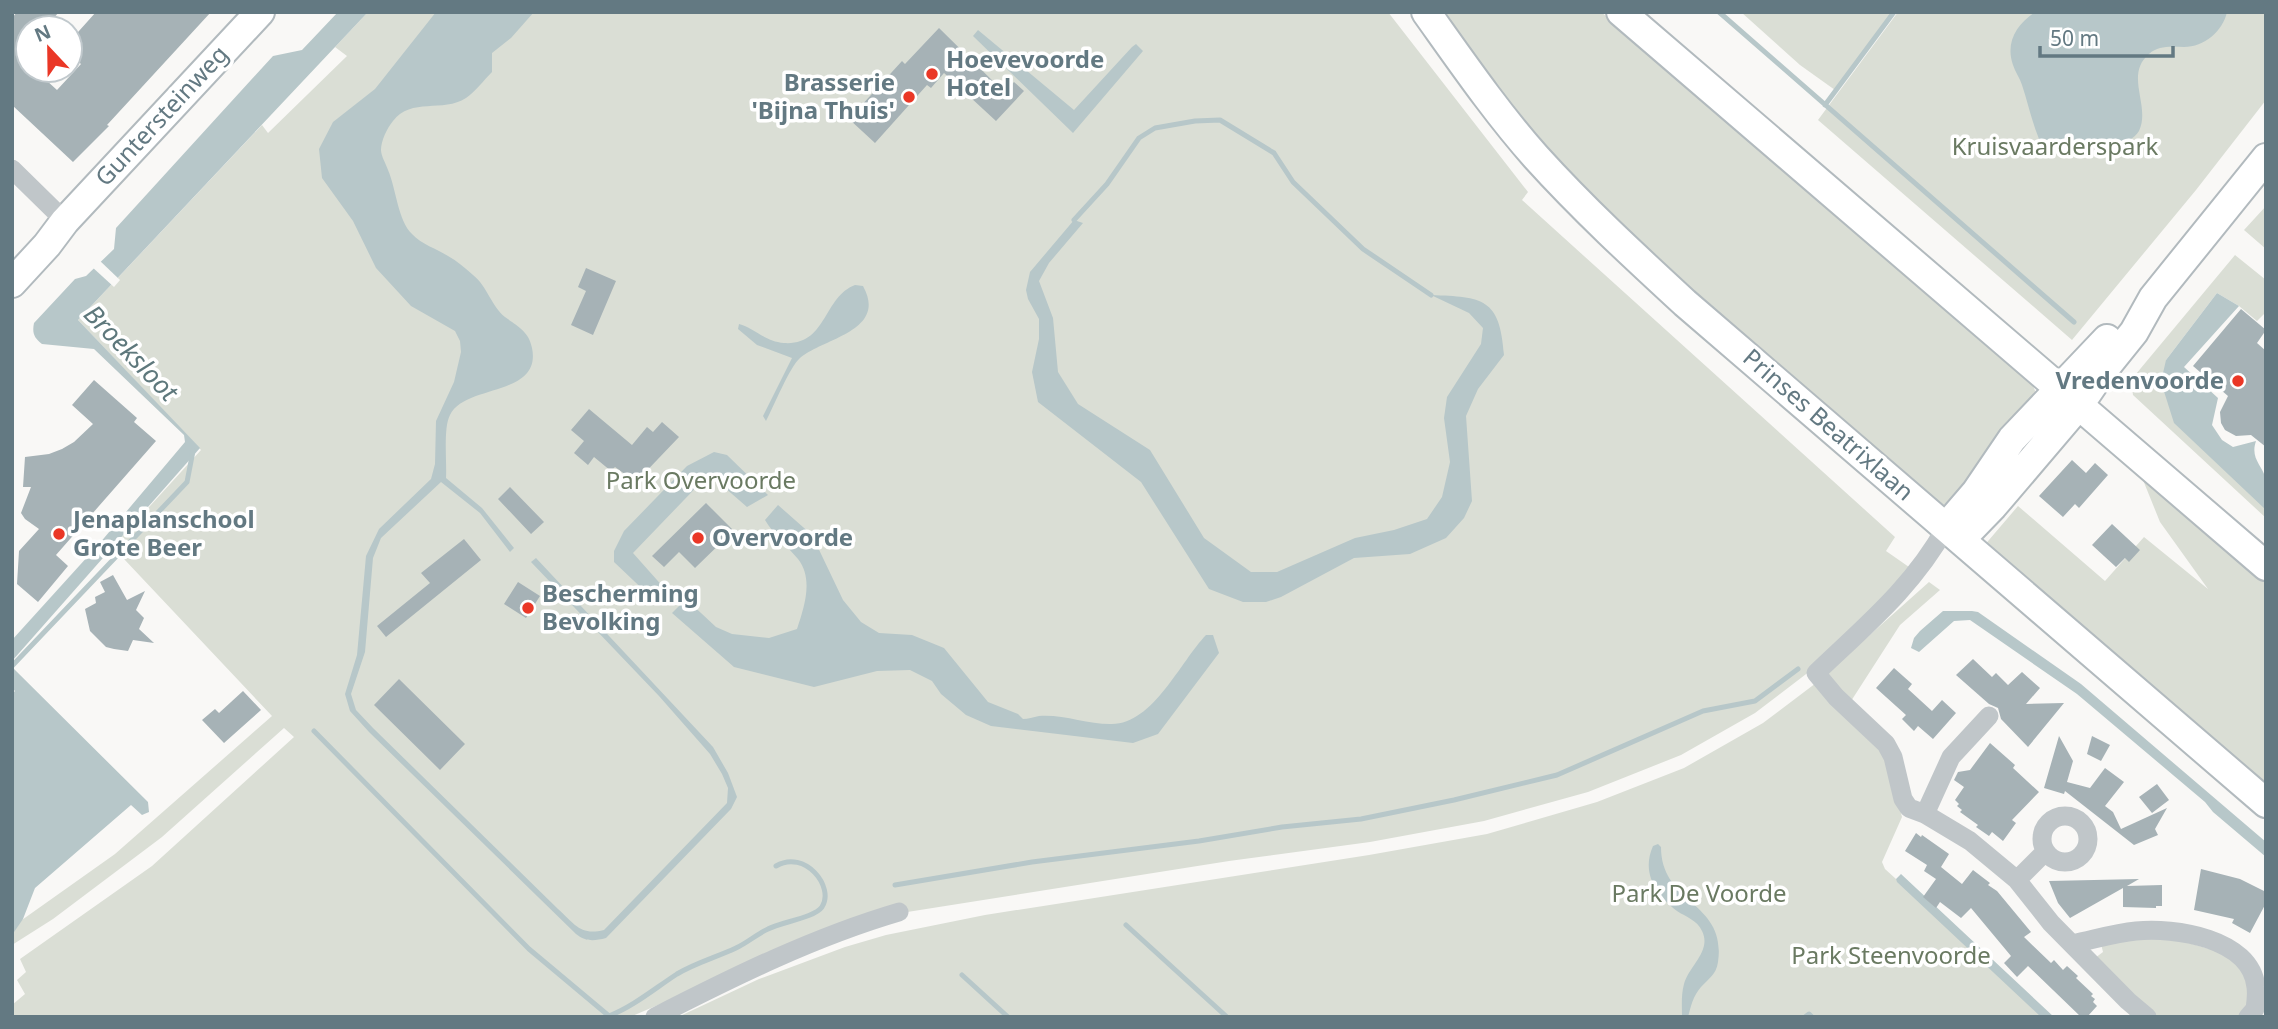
<svg xmlns="http://www.w3.org/2000/svg" width="2278" height="1029" font-family="'Noto Sans',sans-serif">
	<style>
		.green { fill: #daded5 }
		.water { fill: #b7c7c9 }
		.pier { fill: #f9f8f6 }
		.lines { fill: none; stroke-linecap: round; stroke-linejoin: round }
		.stream { stroke: #b7c7c9; stroke-width: 5 }
		.building { fill: #a6b2b6 }
		.secondary-casing { stroke: #b2babe; stroke-width: 32 }
		.street { stroke: #c0c6c9; stroke-width: 19 }
		.secondary { stroke: #fff; stroke-width: 28 }
		.poi-dot { fill: #ea3726; stroke: #fff; stroke-width: 2.5 }
		.labels { text-anchor: middle; stroke-width: 7; stroke-linejoin: round; paint-order: stroke }
		.poi-label { font-size: 24px; font-weight: bold; fill: #637982; stroke: #fff; text-anchor: start }
		.street-label { font-size: 24px; fill: #637982; stroke: #fff }
		.park-label { font-size: 24px; fill: #6a7a62; stroke: #fff }
		.water-label { font-size: 26px; font-style: italic; fill: #5e787c; stroke: #fff }
	</style>
	<rect width="100%" height="100%" fill="#f9f8f6"/>
	<path class="green" d="M 368,12 L 1388,12 L 1528,192 L 1522,200 L 1895,537 L 1886,551 L 1919,574 L 1814,668 L 1755,713 L 1681,755 L 1588,792 L 1484,821 L 1370,842 L 1229,861 L 882,916 L 742,969 L 630,1017 L 12,1017 L 12,1005 L 25,994 L 17,980 L 26,972 L 20,959 L 152,866 L 294,737 L 284,728 L 162,837 L 53,919 L 12,945 L 12,927 L 115,854 L 272,716 L 124,559 L 131,551 L 119,540 L 201,450 L 78,320 L 262,125 L 268,133 L 347,56 L 335,47 Z
		M 1439,12 L 1601,12 L 1744,131 L 2031,380 L 2040,404 L 1959,496 L 1943,505 L 1699,300 L 1567,182 Z
		M 1741,12 L 1892,12 L 1835,90 L 1800,65 Z
		M 1898,12 L 2266,12 L 2266,100 L 2196,190 L 2072,340 L 1818,120 Z
		M 2266,206 L 2266,249 L 2244,230 Z
		M 2235,255 L 2266,280 L 2266,312 L 2257,321 L 2239,306 L 2217,293 L 2166,360 L 2266,510 L 2266,518 L 2133,395 L 2131,380 Z
		M 2143,480 L 2266,583 L 2266,791 L 1983,547 L 2018,506 L 2105,581 L 2144,537 L 2208,589 L 2160,522 Z
		M 1929,582 L 1940,590 L 1900,625 L 1844,712 L 1888,759 L 1902,817 L 1882,862 L 1885,869 L 2048,1017 L 678,1017 L 759,979 L 845,947 L 886,935 L 985,915 L 1369,855 L 1487,834 L 1597,802 L 1684,768 L 1763,723 L 1816,683 Z
		M 2164,936 L 2227,954 L 2247,977 L 2247,1008 L 2238,1017 L 2157,1017 L 2095,958 L 2103,952 L 2100,940 Z"/>
	<path class="water" d="M 338,12 L 368,12 L 78,320 L 200,448 L 12,661 L 12,640 L 99,544 L 185,442 L 184,435 L 94,349 L 42,344 C 34,338 32,333 34,323 L 75,279 L 86,276 L 114,249 L 116,228 L 273,56 L 302,50 Z
		M 436,12 L 534,12 L 511,38 L 492,53 L 492,72 C 484,80 475,92 466,98 C 443,113 411,97 393,121 C 387,128 381,141 381,150 C 381,156 386,164 388,170 C 396,188 398,221 412,234 C 421,244 437,249 448,256 C 457,261 465,268 473,275 C 487,286 492,307 505,317 C 517,326 529,331 532,348 C 542,397 465,384 450,415 C 443,428 447,462 446,478 L 482,508 L 514,548 L 510,552 L 480,513 L 441,482 L 381,538 L 373,558 L 365,652 L 351,694 L 356,710 L 373,728 L 558,909 C 575,924 580,936 604,930 L 727,803 L 728,788 L 722,774 L 710,754 L 659,696 L 531,562 L 536,558 L 713,747 L 728,773 L 737,797 L 731,809 L 606,938 C 594,941 586,942 576,934 L 369,732 L 350,711 L 345,694 L 357,655 L 366,556 L 379,529 L 431,479 L 435,464 L 436,421 L 454,382 L 461,352 L 460,341 L 455,331 L 411,306 L 376,268 L 353,221 L 322,178 L 319,149 L 333,122 L 375,89 Z
		M 2035,12 L 2227,12 C 2223,31 2204,47 2184,47 C 2171,47 2159,45 2149,54 C 2124,75 2151,106 2139,131 C 2135,138 2124,144 2117,145 C 2107,148 2095,145 2084,145 C 2074,145 2062,149 2052,147 C 2046,147 2043,143 2039,139 C 2032,122 2028,103 2022,85 C 2020,78 2015,72 2013,65 C 2005,42 2017,24 2035,12 Z
		M 978,30 L 1074,110 L 1132,47 L 1136,44 L 1143,51 L 1073,133 L 973,36 Z
		M 1074,220 L 1083,223 L 1049,263 L 1039,281 L 1053,318 L 1058,372 L 1078,404 L 1150,450 L 1204,538 L 1251,572 L 1277,572 L 1355,538 L 1394,530 L 1427,519 L 1442,497 L 1450,462 L 1444,418 L 1447,397 L 1481,344 L 1483,328 L 1469,313 L 1431,295 C 1483,297 1500,298 1504,355 L 1478,389 L 1466,416 L 1472,501 L 1464,518 L 1446,538 L 1410,554 L 1354,558 L 1281,597 L 1266,602 L 1243,602 L 1209,589 L 1141,482 L 1038,402 L 1032,372 L 1039,339 L 1039,319 L 1028,299 L 1026,290 L 1030,272 Z
		M 855,285 L 863,286 C 888,331 824,338 800,358 C 790,366 773,408 766,421 L 763,416 L 792,358 L 757,345 L 738,329 L 739,324 C 754,328 766,342 784,343 C 827,346 823,297 855,285 Z
		M 2217,293 L 2239,306 L 2184,367 L 2218,398 L 2212,425 L 2222,440 L 2233,447 L 2256,441 C 2250,458 2262,465 2266,479 C 2268,488 2266,501 2266,510 L 2174,423 L 2161,382 L 2166,360 Z
		M 714,452 L 727,455 L 768,495 L 747,507 L 709,474 L 633,553 L 665,589 L 653,599 L 614,562 L 614,551 L 624,531 L 687,466 Z
		M 778,505 L 812,535 L 843,600 L 861,622 L 879,633 L 912,635 L 944,648 L 988,702 L 1018,714 L 1023,719 C 1028,719 1033,717 1039,716 C 1062,714 1087,724 1110,724 C 1152,726 1180,662 1206,635 L 1213,635 L 1219,653 L 1158,734 L 1133,743 L 991,726 L 966,715 L 941,694 L 932,681 L 910,670 L 877,671 L 814,687 L 734,667 L 672,613 L 686,599 L 716,627 L 732,634 L 769,638 L 797,629 C 804,608 814,579 798,559 C 787,546 774,535 765,520 Z
		M 1943,611 L 1972,611 L 1978,612 L 2081,684 L 2266,842 L 2266,857 L 2213,812 L 2205,802 L 2077,694 L 1970,620 L 1954,621 L 1919,652 L 1911,648 L 1914,638 L 1920,631 Z
		M 12,667 L 148,802 L 149,812 L 142,815 L 131,805 L 35,888 L 23,919 L 12,935 L 12,694 L 15,691 L 12,688 Z
		M 1658,844 L 1661,847 C 1661,905 1727,901 1718,962 C 1716,975 1709,978 1701,987 C 1693,996 1691,1006 1688,1017 L 1682,1017 C 1682,1006 1681,995 1684,984 C 1689,966 1712,951 1702,931 C 1697,920 1686,917 1677,911 C 1656,895 1641,873 1653,846 Z
		M 1901,874 L 2054,1017 L 2041,1017 L 1897,882 L 1896,879 Z"/>
	<path class="pier" d="M 98,259 L 120,280 L 114,287 L 91,266 Z"/>
	<g class="lines">
		<path class="stream" d="M 1719,12 L 2074,322
			M 1825,105 L 1894,12
			M 1074,220 L 1107,184 L 1139,138 L 1155,128 L 1195,121 L 1220,120 L 1274,153 L 1293,182 L 1363,249 L 1431,295
			M 12,666 L 187,482 L 193,451
			M 314,731 L 529,949 L 609,1016 C 634,1006 654,989 677,974 C 695,963 717,957 736,948 C 747,943 757,934 768,929 C 781,922 814,918 822,907 C 835,887 805,849 776,866
			M 895,885 L 1032,862 L 1199,841 L 1282,827 L 1361,819 L 1454,800 L 1557,775 L 1703,711 L 1755,701 L 1798,669
			M 1126,925 L 1227,1017
			M 962,975 L 1008,1017
			M 1805,1017 L 1809,1014 L 1812,1017"/>
	</g>
	<path class="building" d="M 17,12 L 59,12 L 45,28 L 28,28 L 28,70 L 35,70 L 57,90 L 81,64 L 70,54 L 70,41 L 96,12 L 211,12 L 107,125 L 109,126 L 73,162 L 12,105 L 12,18 Z
		M 939,28 L 1004,92 L 1014,82 L 1024,91 L 996,121 L 944,73 L 931,88 L 927,85 L 875,143 L 849,119 L 902,61 L 905,64 Z
		M 586,268 L 616,281 L 593,335 L 571,325 L 586,291 L 578,287 Z
		M 2241,309 L 2266,330 L 2257,343 L 2266,351 L 2266,447 L 2251,435 L 2236,436 L 2225,430 L 2221,423 L 2220,412 L 2228,396 L 2193,366 Z
		M 94,380 L 137,418 L 134,422 L 156,441 L 56,555 L 68,566 L 38,602 L 17,584 L 19,551 L 39,529 L 25,519 L 21,513 L 31,487 L 23,487 L 25,457 L 49,454 L 62,449 L 74,442 L 93,424 L 72,405 Z
		M 589,409 L 632,445 L 647,427 L 653,432 L 662,422 L 679,437 L 636,482 L 615,467 L 611,471 L 594,457 L 588,465 L 574,453 L 584,441 L 571,430 Z
		M 2072,460 L 2086,473 L 2095,463 L 2108,475 L 2079,508 L 2075,504 L 2063,517 L 2039,496 Z
		M 510,487 L 544,522 L 531,534 L 498,499 Z
		M 706,503 L 732,529 L 729,535 L 695,568 L 679,552 L 664,567 L 652,556 Z
		M 2112,524 L 2140,550 L 2129,562 L 2125,558 L 2116,567 L 2092,545 Z
		M 464,539 L 481,560 L 386,637 L 377,626 L 430,583 L 421,573 Z
		M 113,575 L 127,600 L 145,591 L 136,610 L 144,618 L 139,629 L 154,643 L 133,640 L 128,651 L 114,649 L 106,647 L 90,631 L 85,609 L 96,603 L 95,597 L 105,592 L 100,582 Z
		M 518,582 L 540,596 L 526,618 L 504,604 Z
		M 1973,659 L 1992,677 L 1996,673 L 2008,685 L 2022,672 L 2040,688 L 2026,704 L 2064,703 L 2028,747 L 2001,719 L 1998,708 L 1989,704 L 1956,675 Z
		M 1894,668 L 1912,684 L 1908,689 L 1932,711 L 1942,700 L 1956,713 L 1933,739 L 1918,726 L 1914,731 L 1902,719 L 1906,715 L 1876,688 Z
		M 399,679 L 465,744 L 440,770 L 374,705 Z
		M 243,691 L 261,710 L 224,743 L 202,720 L 215,709 L 219,713 Z
		M 2059,736 L 2073,761 L 2067,782 L 2090,788 L 2105,768 L 2124,782 L 2105,806 L 2113,812 L 2121,829 L 2167,808 L 2155,829 L 2158,835 L 2134,845 L 2065,791 L 2064,794 L 2044,788 Z
		M 2092,736 L 2110,745 L 2101,761 L 2087,754 Z
		M 1990,743 L 2015,765 L 2013,768 L 2039,792 L 2012,820 L 2016,823 L 2003,841 L 1992,832 L 1989,836 L 1976,827 L 1978,825 L 1960,812 L 1962,810 L 1957,806 L 1959,804 L 1955,800 L 1964,787 L 1954,780 L 1958,772 L 1970,770 Z
		M 2157,784 L 2169,800 L 2152,813 L 2139,797 Z
		M 1916,833 L 1921,837 L 1922,835 L 1949,854 L 1941,867 L 1962,884 L 1973,870 L 1990,883 L 1988,885 L 1997,891 L 2031,932 L 2024,937 L 2051,963 L 2054,960 L 2063,970 L 2067,966 L 2078,976 L 2076,978 L 2093,994 L 2091,996 L 2095,999 L 2093,1002 L 2097,1006 L 2087,1017 L 2081,1017 L 2028,966 L 2017,977 L 2004,963 L 2011,956 L 1971,908 L 1961,918 L 1940,902 L 1936,908 L 1923,897 L 1936,879 L 1924,871 L 1927,865 L 1905,851 Z
		M 2201,869 L 2240,879 L 2266,892 L 2266,903 L 2250,933 L 2232,923 L 2234,919 L 2194,910 Z
		M 2139,879 L 2127,886 L 2162,885 L 2162,906 L 2156,906 L 2156,908 L 2123,907 L 2123,888 L 2070,918 L 2058,903 L 2049,881 Z"/>
	<g class="lines">
		<g class="secondary-casing">
			<path id="secondary" d="M 1426,12 C 1461,61 1496,112 1536,157 C 1583,209 1634,256 1685,303 L 2266,803
				M 1621,12 L 2266,566
				M 12,283 L 47,245 L 65,221 L 260,12
				M 1946,527 L 1976,492 L 2012,439 L 2107,339
				M 1961,539 L 1993,506 L 2079,405 L 2101,373 L 2134,332 L 2153,298 L 2266,158"/>
		</g>
		<path class="street" d="M 12,169 L 65,221
			M 1946,527 C 1913,587 1865,626 1816,673 L 1836,697 L 1886,744 L 1893,757 L 1903,799 L 1909,808 L 1925,814 L 1970,841 L 2017,880 L 2051,923 L 2128,1001 L 2147,1017
			M 1925,814 L 1951,757 L 1989,716
			M2042 839a23 23 0 1 1 46 0a23 23 0 1 1-46 0Z
			M 2017,880 L 2045,852
			M 2072,944 C 2093,940 2114,933 2136,931 C 2174,927 2251,938 2256,987 C 2257,994 2256,1002 2255,1009 L 2248,1017
			M 655,1017 C 733,977 814,937 899,912"/>
		<use href="#secondary" class="secondary"/>
	</g>
	<g class="poi-dot">
		<circle cx="932" cy="74" r="7"/>
		<circle cx="909" cy="97" r="7"/>
		<circle cx="2238" cy="381" r="7"/>
		<circle cx="59" cy="534" r="7"/>
		<circle cx="698" cy="538" r="7"/>
		<circle cx="528" cy="608" r="7"/>
	</g>
	<g class="labels">
		<g class="poi-label">
			<text x="946" y="68">Hoevevoorde<tspan x="946" dy="28">Hotel</tspan></text>
			<text x="895" y="91" text-anchor="end">Brasserie<tspan x="895" dy="28">'Bijna Thuis'</tspan></text>
			<text x="2224" y="389" text-anchor="end">Vredenvoorde</text>
			<text x="73" y="528">Jenaplanschool<tspan x="73" dy="28">Grote Beer</tspan></text>
			<text x="712" y="546">Overvoorde</text>
			<text x="542" y="602">Bescherming<tspan x="542" dy="28">Bevolking</tspan></text>
		</g>
		<g class="street-label">
			<text transform="translate(162 116) rotate(-47)" y="8">Guntersteinweg</text>
			<text transform="translate(1828 425) rotate(41)" y="8">Prinses Beatrixlaan</text>
		</g>
		<g class="park-label">
			<text x="2055" y="155">Kruisvaarderspark</text>
			<text x="701" y="489">Park Overvoorde</text>
			<text x="1699" y="902">Park De Voorde</text>
			<text x="1891" y="964">Park Steenvoorde</text>
		</g>
		<g class="water-label">
			<text transform="translate(131 353) rotate(46)" y="9">Broeksloot</text>
		</g>
	</g>
	<rect width="2278" height="1029" fill="none" stroke="#637982" stroke-width="28"/>
	<g transform="translate(49 49) rotate(338)"><circle r="33" fill="#ffffff" stroke="#c1c9cd" stroke-width="2"/>
	<path d="M0-5L12 26L0 18L-12 26Z" fill="#ea3726"/>
	<text y="-10" font-size="19" font-weight="bold" text-anchor="middle" fill="#637982">N</text>
	</g>
	<path d="M2040 46v10h133v-10" fill="none" stroke="#637982" stroke-width="3.5"/>
	<text x="2050" y="46" font-size="21" fill="#637982" stroke="#ffffff" stroke-width="5" paint-order="stroke">50 m</text>
</svg>
